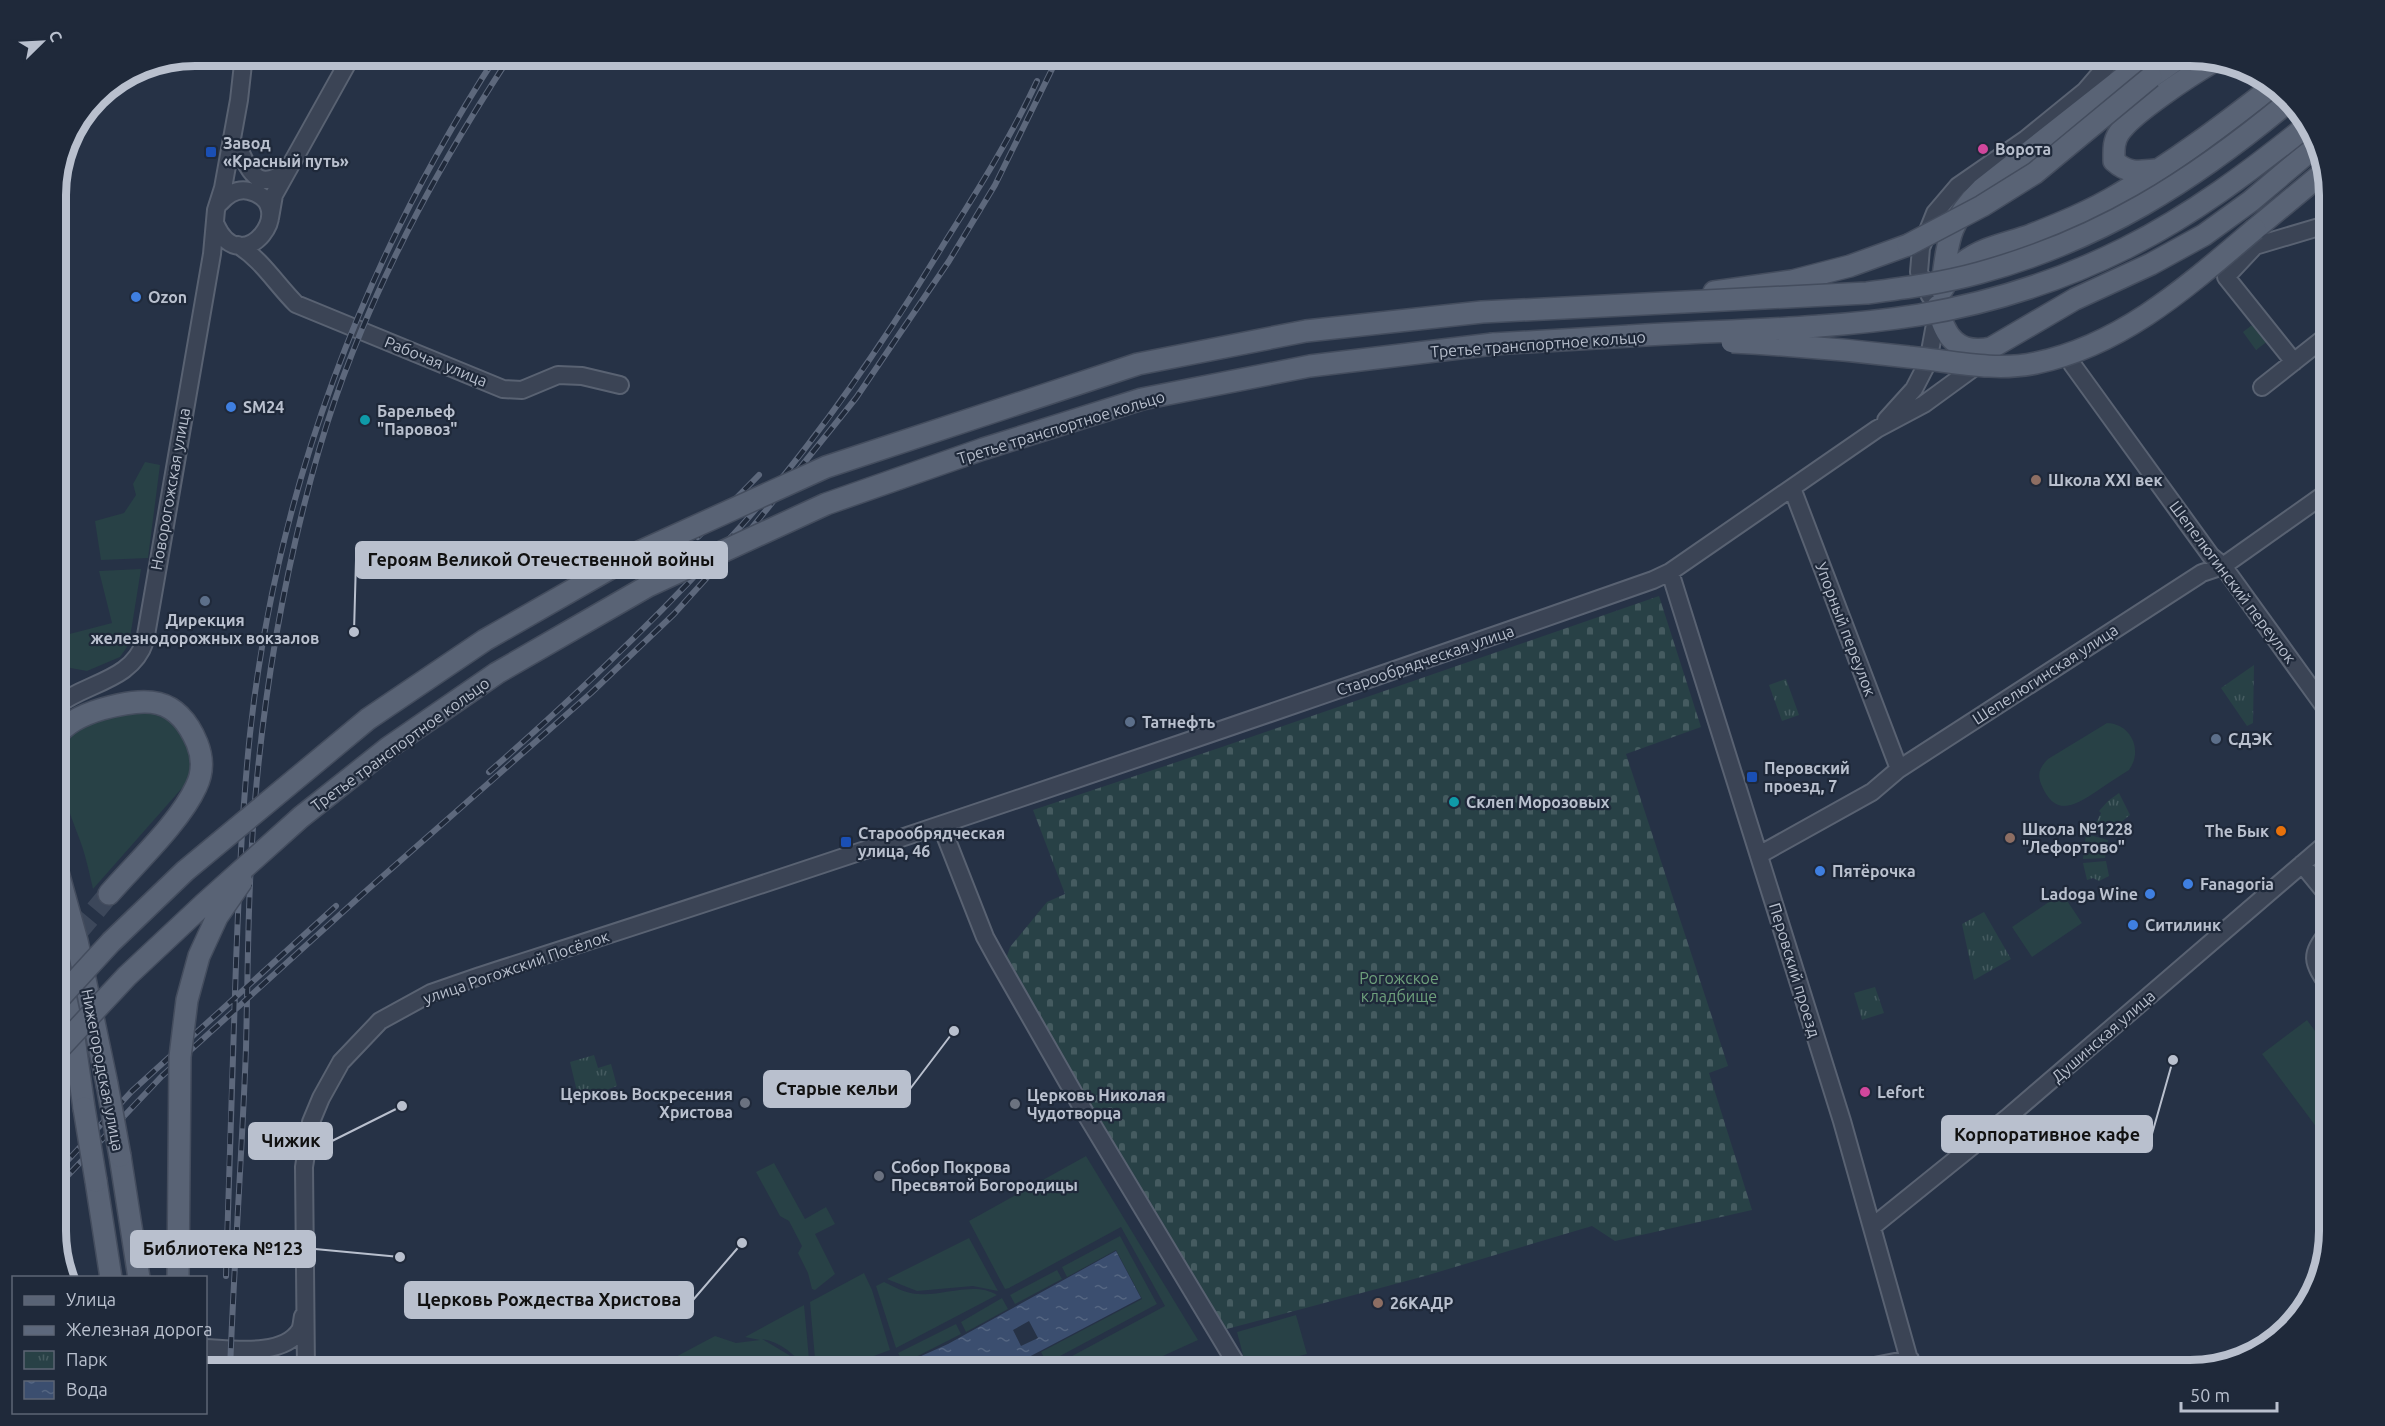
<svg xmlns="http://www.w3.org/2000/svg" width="2385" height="1426" font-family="Ubuntu,sans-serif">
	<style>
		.green { fill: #284146 }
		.cemetery { fill: url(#cemetery-stones) }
		.park { fill: url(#park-tufts) }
		.water { fill: url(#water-ripples); fill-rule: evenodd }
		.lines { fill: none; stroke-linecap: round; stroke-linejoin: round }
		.major-tunnel { stroke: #3c475a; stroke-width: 21; stroke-dasharray: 21 10; stroke-linecap: butt }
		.minor-casing { stroke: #596272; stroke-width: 20 }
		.major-casing { stroke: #444d5e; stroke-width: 24 }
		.minor { stroke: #3b4455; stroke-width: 16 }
		.major { stroke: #596375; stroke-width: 21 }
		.rail-casing { stroke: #5d687c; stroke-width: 6 }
		.rail { stroke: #1f293a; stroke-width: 4; stroke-dasharray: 11; stroke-linecap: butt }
		.major-bridge-casing { stroke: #444d5e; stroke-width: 24; stroke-linecap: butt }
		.major-bridge { stroke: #596375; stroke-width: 21 }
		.hotel-dot { fill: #d1479c; stroke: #1f293a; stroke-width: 2 }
		.transit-dot { fill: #1a4fb4; stroke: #1f293a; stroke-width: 2 }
		.shop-dot { fill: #3f7fe0; stroke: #1f293a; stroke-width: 2 }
		.culture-dot { fill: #0f9aa8; stroke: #1f293a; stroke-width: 2 }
		.education-dot { fill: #8d6e63; stroke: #1f293a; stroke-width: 2 }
		.service-dot { fill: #5c6f8a; stroke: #1f293a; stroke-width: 2 }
		.food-dot { fill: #e8710a; stroke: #1f293a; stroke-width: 2 }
		.worship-dot { fill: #6b7280; stroke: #1f293a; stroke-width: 2 }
		.labels { text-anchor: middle; stroke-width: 4.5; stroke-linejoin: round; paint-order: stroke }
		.poi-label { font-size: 16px; font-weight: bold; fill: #b9c0ce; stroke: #1f293a; text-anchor: start }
		.street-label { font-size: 16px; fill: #b9c0ce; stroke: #1f293a }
		.park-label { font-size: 16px; fill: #6ea07c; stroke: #1f293a }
		.rim { fill: none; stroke: #b9c0ce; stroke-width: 8 }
		.leader { fill: none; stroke: #b9c0ce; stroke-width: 2 }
		.callout-dot { fill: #b9c0ce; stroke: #1f293a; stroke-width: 2 }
		.callout { fill: #b9c0ce; stroke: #b9c0ce; stroke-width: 2 }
		.callout-label { font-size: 18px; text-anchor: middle; font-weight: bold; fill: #111 }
	</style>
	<defs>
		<pattern id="cemetery-stones" width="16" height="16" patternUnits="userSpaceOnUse" patternTransform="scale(1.5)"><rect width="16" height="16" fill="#284146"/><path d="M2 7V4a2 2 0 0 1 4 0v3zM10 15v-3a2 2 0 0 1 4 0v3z" fill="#455b60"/></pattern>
		<pattern id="park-tufts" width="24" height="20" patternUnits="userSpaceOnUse" patternTransform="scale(1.5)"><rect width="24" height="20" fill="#284146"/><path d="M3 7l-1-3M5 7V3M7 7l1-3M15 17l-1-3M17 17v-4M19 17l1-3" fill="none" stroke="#455b60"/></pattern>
		<pattern id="water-ripples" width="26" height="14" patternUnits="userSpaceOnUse" patternTransform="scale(1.5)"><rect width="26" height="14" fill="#3b4e6f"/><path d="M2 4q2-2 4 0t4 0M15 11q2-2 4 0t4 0" fill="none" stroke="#556682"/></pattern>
	</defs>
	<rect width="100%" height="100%" fill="#263246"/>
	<path class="green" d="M 145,462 L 160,465 L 148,558 L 101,560 L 95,521 L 124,513 L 136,495 L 133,484 Z
		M 141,569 L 129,644 L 120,657 L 87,671 L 65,667 L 58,637 L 112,623 L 99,571 Z
		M 144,712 C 183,720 193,741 190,779 L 93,889 C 90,876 87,862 83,849 C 73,818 48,772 68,742 C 81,721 121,715 144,712 Z
		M 2107,723 C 2132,724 2143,751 2129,770 C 2118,777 2107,784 2097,791 C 2074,806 2055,818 2041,784 C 2037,773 2040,767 2048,759 Z
		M 2062,893 L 2082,923 L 2032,957 L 2012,927 Z
		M 2307,1020 L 2329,1050 L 2329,1131 L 2323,1136 L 2262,1054 Z
		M 1086,1156 L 1198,1340 L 1132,1370 L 1048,1369 L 1165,1306 L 1121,1227 L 1009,1288 L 1005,1289 L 969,1221 Z
		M 774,1163 L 805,1219 L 826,1207 L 835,1224 L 815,1234 L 835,1274 L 815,1290 L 812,1289 L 808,1273 L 798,1253 L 802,1246 L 789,1221 L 780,1216 L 756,1172 Z
		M 1120,1236 L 1157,1304 L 1047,1363 L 1041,1352 L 1142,1299 L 1116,1250 L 1067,1277 L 1062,1267 Z
		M 969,1238 L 998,1291 L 973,1286 L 917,1291 L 887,1279 Z
		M 1057,1270 L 1062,1279 L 1015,1304 L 1010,1295 Z
		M 864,1273 L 872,1290 L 890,1350 L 836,1370 L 816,1370 L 810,1302 Z
		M 884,1282 C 895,1287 906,1294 919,1294 C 944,1296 975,1281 997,1295 L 896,1348 L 876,1286 Z
		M 1002,1298 L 1008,1309 L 966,1332 L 961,1322 Z
		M 804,1305 L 810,1370 L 806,1370 C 796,1355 781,1342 762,1339 L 789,1355 L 802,1370 L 651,1370 L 715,1336 L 736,1343 L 760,1340 L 745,1337 Z
		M 1296,1315 L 1307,1354 L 1247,1370 L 1237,1332 Z
		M 956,1324 L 961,1334 L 904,1363 L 898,1353 Z"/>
	<path class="cemetery" d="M 1659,596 L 1701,727 L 1626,754 L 1728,1066 L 1709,1073 L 1752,1210 L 1615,1241 L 1592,1226 L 1425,1276 L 1223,1330 L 1005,962 L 1010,947 L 1047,902 L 1065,894 L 1033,810 L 1219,748 Z"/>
	<path class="park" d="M 2256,322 L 2269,340 L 2256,350 L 2243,332 Z
		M 2254,665 L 2253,723 L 2247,726 L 2221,688 Z
		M 1786,679 L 1799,715 L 1782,721 L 1769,685 Z
		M 2119,793 L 2130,815 L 2120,823 L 2111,836 L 2092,831 L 2101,813 L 2099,811 L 2108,801 Z
		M 2086,834 L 2108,840 L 2105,858 L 2083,859 Z
		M 2106,861 L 2109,876 L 2099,881 L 2093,878 L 2087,880 L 2083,863 Z
		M 1984,912 L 2011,959 L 1974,980 L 1962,924 Z
		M 1875,987 L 1884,1013 L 1862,1020 L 1854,993 Z
		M 594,1055 L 598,1068 L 611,1064 L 617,1086 L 579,1100 L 570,1062 Z"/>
	<path class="water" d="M 1116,1251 L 1141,1298 L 1004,1370 L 890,1370 L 948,1344 ZM 1029,1321 L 1038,1338 L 1021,1346 L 1013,1330 Z"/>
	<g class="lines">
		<path class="major-tunnel" d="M 56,958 L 109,894"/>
		<g class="minor-casing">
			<path id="minor" d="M 239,148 C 250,175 261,193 288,168
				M 270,218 L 274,195 L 352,55
				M 216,225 C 242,283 302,204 249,191 C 237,188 228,194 220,203
				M 238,245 C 262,260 276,284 296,304 L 503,389 L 522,390 L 558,375 L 582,376 L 620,385
				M 1939,302 L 1930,296 L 1919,272 L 1921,248 L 1935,213 L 1958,186 L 2026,139 L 2085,91 L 2116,55
				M 2294,362 L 2226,277 L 2255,246 L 2329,224
				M 2072,364 L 2211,556 L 2223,566 L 2329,713
				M 2262,387 L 2329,334
				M 1886,420 L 1914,389 L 1928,362 L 1938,308
				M 1792,488 L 1899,769
				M 1670,572 L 1842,1121 L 1912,1370
				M 56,706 C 87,682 132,681 145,641 L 212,254 L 216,210 L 223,188 L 239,100 L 244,55
				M 941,825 L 985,937 L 996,957 L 1084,1111 L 1240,1370
				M 1759,855 L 1872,792 L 1899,769 L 2202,573 L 2223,566 L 2329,491
				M 2302,864 L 2329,897
				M 2329,931 C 2309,956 2312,961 2329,987
				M 1872,1227 L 2007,1118 L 2329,841
				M 206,1348 C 232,1349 283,1357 300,1330 C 302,1326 302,1320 303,1316
				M 206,1362 C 231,1363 261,1359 283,1370
				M 306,1370 L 304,1167 L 311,1122 L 321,1098 L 341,1062 L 380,1021 L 431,993 L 480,976 C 873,850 1263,717 1653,580 L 1670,572 L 1877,429 L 1924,404 L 1983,361
				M 1854,1370 L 1910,1359"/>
		</g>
		<g class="major-casing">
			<path id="major" d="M 2151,77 L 2183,55
				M 2155,170 C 2137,172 2127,173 2114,161 C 2114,151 2113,142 2119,133 C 2132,113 2191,75 2213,62
				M 2255,229 L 2325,171
				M 1942,284 C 1948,240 1949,221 1982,189 L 2152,55
				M 1942,290 C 1948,279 1954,270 1964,262 C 1983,247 2009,243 2031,235 C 2061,223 2091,211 2119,194 C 2173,163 2223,125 2272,87
				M 1714,292 L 1792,281 L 1850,266 L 1908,245
				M 1938,306 C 1944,337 1958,355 1991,348 L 2075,299 L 2151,264 L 2204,235 L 2251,201 L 2317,145
				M 1493,344 L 1630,336
				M 56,737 C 66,722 85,714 102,709 C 146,697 177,695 197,743 C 203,758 203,773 196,787 C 180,822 135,864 109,894
				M 56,865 L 77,941 L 107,1084
				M 56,955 L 73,1031 L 84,1108
				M 120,1156 L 139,1278
				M 96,1181 L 111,1278"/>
		</g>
		<use href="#minor" class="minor"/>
		<use href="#major" class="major"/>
		<g class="rail-casing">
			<path id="rail" d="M 698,537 L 759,475
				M 489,772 C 578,694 663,613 742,525 C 819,438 885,341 945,242 C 978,190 1011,137 1037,81
				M 56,1173 L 132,1091 L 336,906
				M 56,1188 L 162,1076 L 366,891 L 591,693 L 674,614 L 751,529 L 856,398 L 949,261 L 995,185 L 1059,55
				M 226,1276 C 229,1172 232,1068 236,963 C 239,887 242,810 250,734 C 276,491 364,259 497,55
				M 230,1370 C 234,1263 242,1155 246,1048 C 248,965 248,883 255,801 C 265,682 286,564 319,450 C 359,312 432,175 511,55"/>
		</g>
		<use href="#rail" class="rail"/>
		<g class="major-bridge-casing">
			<path id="major-bridge" d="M 1908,245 L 1982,206 L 2035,173 L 2151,77
				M 1630,336 C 1726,330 1824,330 1919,315 C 1990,303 2062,280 2126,248 C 2192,215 2252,170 2309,124
				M 1732,342 C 1791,345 1850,350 1909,357 C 1951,361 1994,372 2036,363 C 2123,345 2189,285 2255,229
				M 56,1002 L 111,942 L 185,871 L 368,719 L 485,640 L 639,552 L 826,467 L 1138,364 L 1306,331 L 1482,312 L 1867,293 C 1905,288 1943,283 1979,273 C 2100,240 2193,181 2288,102
				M 56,1052 L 127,976 L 205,903 L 301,817 L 388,748 L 497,673 L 648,586 L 826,504 L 983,449 L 1142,399 L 1310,366 L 1493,344
				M 107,1084 L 120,1156
				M 84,1108 L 96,1181
				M 178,1278 L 180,1057 L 187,1000 L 199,956 L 217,917 L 242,881"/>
		</g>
		<use href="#major-bridge" class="major-bridge"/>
	</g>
	<g class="hotel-dot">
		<circle cx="1983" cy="149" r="6"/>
		<circle cx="1865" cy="1092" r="6"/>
	</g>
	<g class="transit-dot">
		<rect x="205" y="146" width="12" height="12" rx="3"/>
		<rect x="1746" y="771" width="12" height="12" rx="3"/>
		<rect x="840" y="836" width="12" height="12" rx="3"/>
	</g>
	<g class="shop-dot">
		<circle cx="136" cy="297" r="6"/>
		<circle cx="231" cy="407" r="6"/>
		<circle cx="1820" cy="871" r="6"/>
		<circle cx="2188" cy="884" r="6"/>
		<circle cx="2150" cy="894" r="6"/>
		<circle cx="2133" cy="925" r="6"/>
	</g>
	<g class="culture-dot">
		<circle cx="365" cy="420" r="6"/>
		<circle cx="1454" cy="802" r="6"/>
	</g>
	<g class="education-dot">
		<circle cx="2036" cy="480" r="6"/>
		<circle cx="2010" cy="838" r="6"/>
		<circle cx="1378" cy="1303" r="6"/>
	</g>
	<g class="service-dot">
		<circle cx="205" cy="601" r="6"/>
		<circle cx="1130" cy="722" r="6"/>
		<circle cx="2216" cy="739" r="6"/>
	</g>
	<circle class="food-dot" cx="2281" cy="831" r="6"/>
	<g class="worship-dot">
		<circle cx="745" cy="1103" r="6"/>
		<circle cx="1015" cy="1104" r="6"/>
		<circle cx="879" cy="1176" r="6"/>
	</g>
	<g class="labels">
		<g class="poi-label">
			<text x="223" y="149">Завод<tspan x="223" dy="18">«Красный путь»</tspan></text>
			<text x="1995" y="155">Ворота</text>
			<text x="148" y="303">Ozon</text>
			<text x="243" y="413">SM24</text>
			<text x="377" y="417">Барельеф<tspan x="377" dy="18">"Паровоз"</tspan></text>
			<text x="2048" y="486">Школа XXI век</text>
			<text x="205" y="626" text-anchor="middle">Дирекция<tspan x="205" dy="18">железнодорожных вокзалов</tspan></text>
			<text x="1142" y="728">Татнефть</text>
			<text x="2228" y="745">СДЭК</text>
			<text x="1764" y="774">Перовский<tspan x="1764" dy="18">проезд, 7</tspan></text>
			<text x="1466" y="808">Склеп Морозовых</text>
			<text x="2022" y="835">Школа №1228<tspan x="2022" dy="18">"Лефортово"</tspan></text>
			<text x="2269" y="837" text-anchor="end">The Бык</text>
			<text x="858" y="839">Старообрядческая<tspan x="858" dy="18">улица, 46</tspan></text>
			<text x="1832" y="877">Пятёрочка</text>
			<text x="2200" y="890">Fanagoria</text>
			<text x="2138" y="900" text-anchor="end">Ladoga Wine</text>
			<text x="2145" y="931">Ситилинк</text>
			<text x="1877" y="1098">Lefort</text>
			<text x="733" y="1100" text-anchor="end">Церковь Воскресения<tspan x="733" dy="18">Христова</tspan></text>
			<text x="1027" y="1101">Церковь Николая<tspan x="1027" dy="18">Чудотворца</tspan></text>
			<text x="891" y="1173">Собор Покрова<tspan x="891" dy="18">Пресвятой Богородицы</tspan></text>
			<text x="1390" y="1309">26КАДР</text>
		</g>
		<g class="street-label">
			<text transform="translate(1538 344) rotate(-4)" y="6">Третье транспортное кольцо</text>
			<text transform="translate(436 361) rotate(22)" y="6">Рабочая улица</text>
			<text transform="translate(1061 427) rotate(-17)" y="6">Третье транспортное кольцо</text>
			<text transform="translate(170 489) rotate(-80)" y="6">Новорогожская улица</text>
			<text transform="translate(2233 582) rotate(53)" y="6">Шепелюгинский переулок</text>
			<text transform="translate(1846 629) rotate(69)" y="6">Упорный переулок</text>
			<text transform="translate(1425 660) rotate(-19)" y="6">Старообрядческая улица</text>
			<text transform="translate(2045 674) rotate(-33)" y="6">Шепелюгинская улица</text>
			<text transform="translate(400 744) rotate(-36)" y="6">Третье транспортное кольцо</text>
			<text transform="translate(516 967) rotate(-19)" y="6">улица Рогожский Посёлок</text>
			<text transform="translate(1795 970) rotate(73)" y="6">Перовский проезд</text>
			<text transform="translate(2103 1036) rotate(-41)" y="6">Душинская улица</text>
			<text transform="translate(103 1070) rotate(79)" y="6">Нижегородская улица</text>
		</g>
		<g class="park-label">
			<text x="1399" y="984">Рогожское<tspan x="1399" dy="18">кладбище</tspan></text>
		</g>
	</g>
	<path d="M0 0H2385V1426H0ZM195 66H2190A129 129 0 0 1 2319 195V1231A129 129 0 0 1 2190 1360H195A129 129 0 0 1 66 1231V195A129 129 0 0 1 195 66Z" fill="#1f293a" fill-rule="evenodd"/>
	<path class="rim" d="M195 66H2190A129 129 0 0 1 2319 195V1231A129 129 0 0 1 2190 1360H195A129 129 0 0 1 66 1231V195A129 129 0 0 1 195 66Z"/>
	<path class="leader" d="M354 632L356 560M954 1031L910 1089M2173 1060L2152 1134M402 1106L332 1141M400 1257L315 1249M742 1243L693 1300"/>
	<g class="callout-dot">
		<circle cx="354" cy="632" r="6"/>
		<circle cx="954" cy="1031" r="6"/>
		<circle cx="2173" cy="1060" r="6"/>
		<circle cx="402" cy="1106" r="6"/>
		<circle cx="400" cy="1257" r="6"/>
		<circle cx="742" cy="1243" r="6"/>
	</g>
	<g class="callout">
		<rect x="356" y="542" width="371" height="36" rx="6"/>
		<rect x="764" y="1071" width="146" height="36" rx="6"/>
		<rect x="1942" y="1116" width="210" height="36" rx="6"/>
		<rect x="249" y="1123" width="83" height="36" rx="6"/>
		<rect x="131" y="1231" width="184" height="36" rx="6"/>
		<rect x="405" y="1282" width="288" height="36" rx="6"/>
	</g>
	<g class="callout-label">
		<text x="541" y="566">Героям Великой Отечественной войны</text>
		<text x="837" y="1095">Старые кельи</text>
		<text x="2047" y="1141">Корпоративное кафе</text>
		<text x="291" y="1147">Чижик</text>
		<text x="223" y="1255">Библиотека №123</text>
		<text x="549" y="1306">Церковь Рождества Христова</text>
	</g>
	<rect x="12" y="1276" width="195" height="138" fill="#1f293a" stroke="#5d6575" stroke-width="1.5"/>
	<rect x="24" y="1296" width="30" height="9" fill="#596375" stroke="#5d6575" stroke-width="1.5"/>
	<text x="66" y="1306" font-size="18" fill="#b9c0ce">Улица</text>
	<rect x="24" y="1326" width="30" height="9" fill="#5d687c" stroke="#5d6575" stroke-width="1.5"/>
	<text x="66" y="1336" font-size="18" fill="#b9c0ce">Железная дорога</text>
	<rect x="24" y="1351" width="30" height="18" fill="url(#park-tufts)" stroke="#5d6575" stroke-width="1.5"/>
	<text x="66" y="1366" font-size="18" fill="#b9c0ce">Парк</text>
	<rect x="24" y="1381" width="30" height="18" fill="url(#water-ripples)" stroke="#5d6575" stroke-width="1.5"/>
	<text x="66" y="1396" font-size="18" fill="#b9c0ce">Вода</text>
	<g transform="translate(42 42) rotate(66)" stroke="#1f293a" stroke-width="4.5" paint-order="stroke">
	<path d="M0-4.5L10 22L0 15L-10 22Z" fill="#b9c0ce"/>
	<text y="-9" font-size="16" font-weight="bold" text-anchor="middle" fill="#b9c0ce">С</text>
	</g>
	<path d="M2181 1402v9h96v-9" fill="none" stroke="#b9c0ce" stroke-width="3"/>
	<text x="2190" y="1402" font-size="18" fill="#b9c0ce" stroke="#1f293a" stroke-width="4.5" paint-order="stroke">50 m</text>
</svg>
